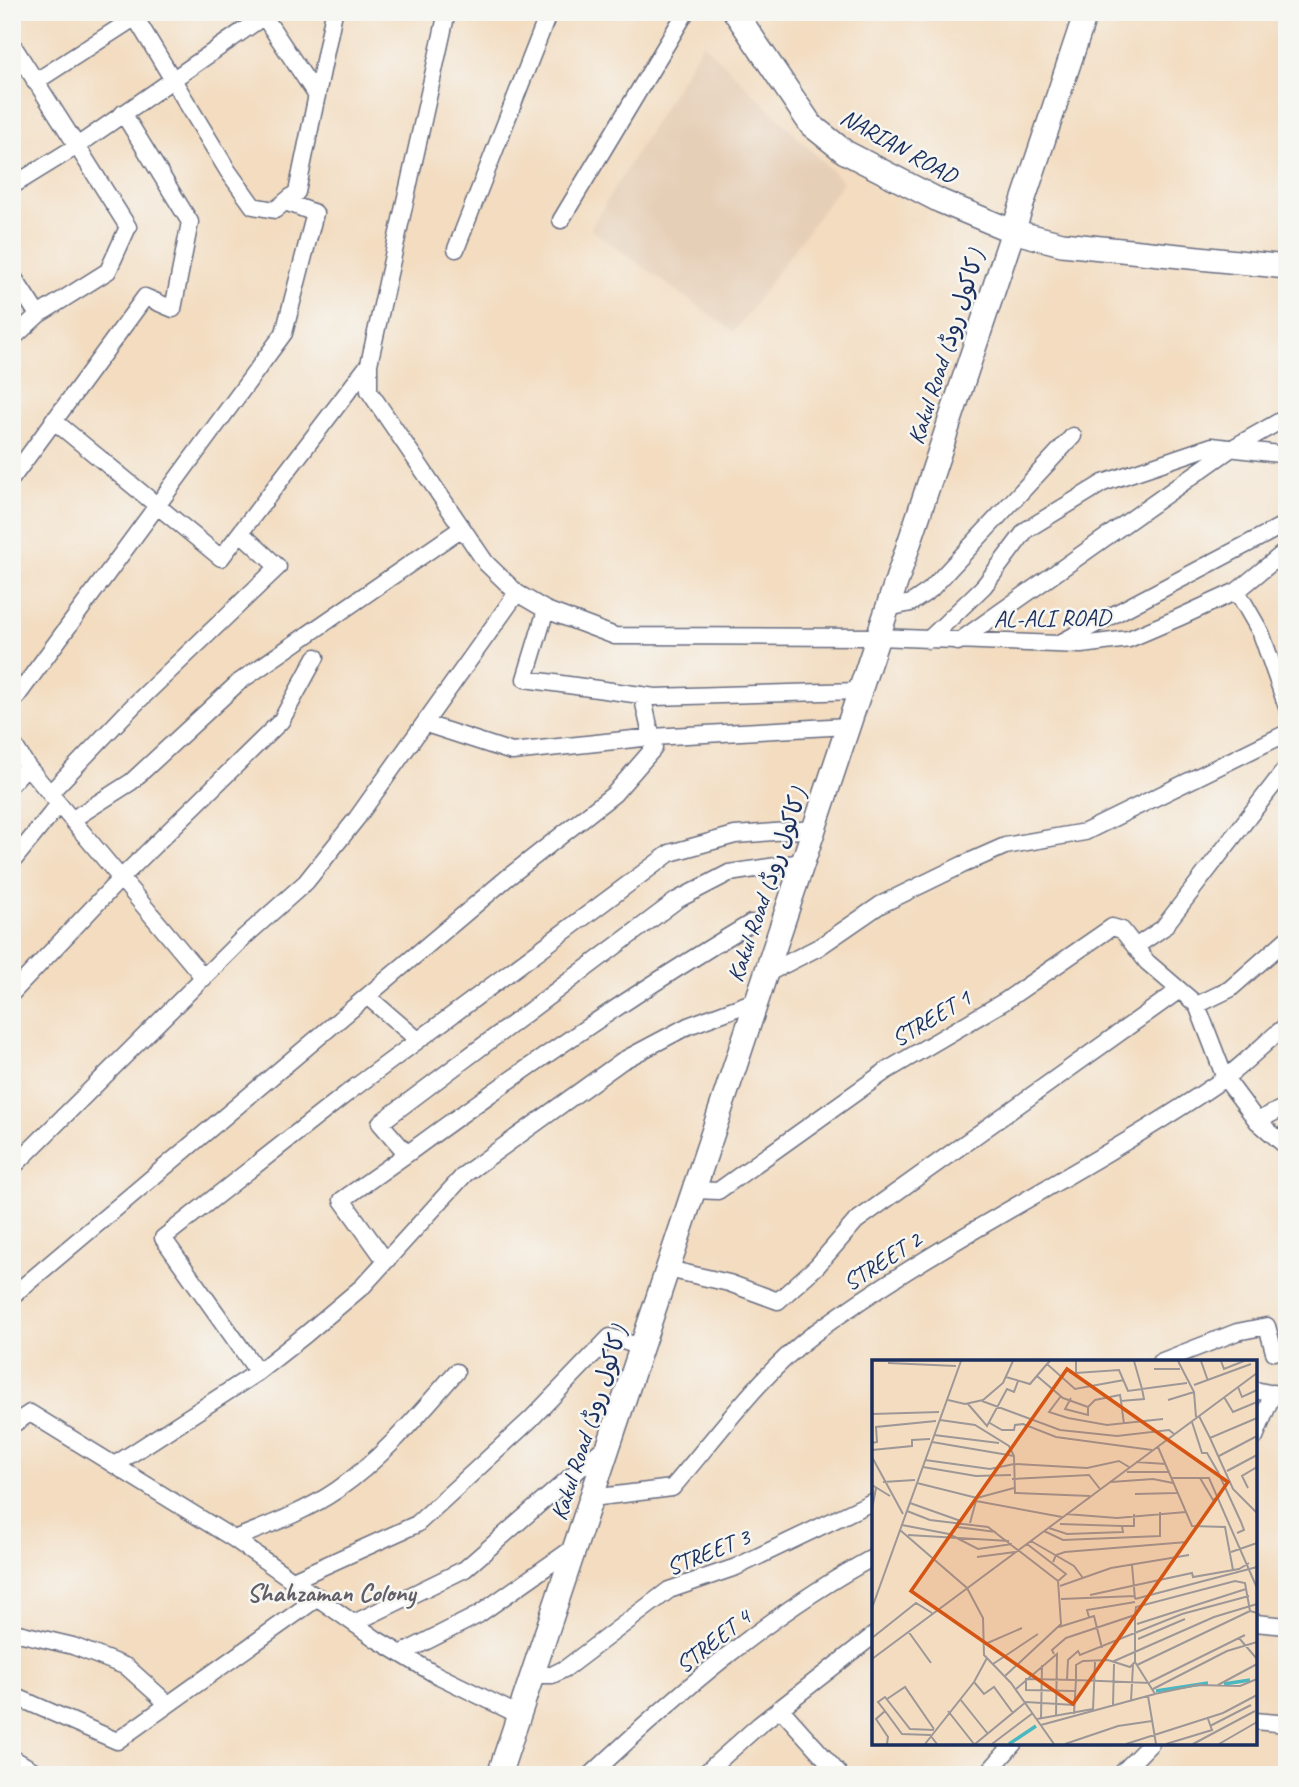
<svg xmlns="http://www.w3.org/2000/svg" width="1299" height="1787" font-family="Caveat,'Playpen Sans Arabic',sans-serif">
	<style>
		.built { fill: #e6cfb7 }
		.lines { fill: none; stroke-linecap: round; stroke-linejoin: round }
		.street-casing { stroke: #676c80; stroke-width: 19 }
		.secondary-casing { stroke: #676c80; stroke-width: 26 }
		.street { stroke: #fff; stroke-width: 16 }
		.secondary { stroke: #fff; stroke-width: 23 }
		.labels { text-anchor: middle; stroke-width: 5; stroke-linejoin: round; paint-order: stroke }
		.street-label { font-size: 24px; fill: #1b2f5e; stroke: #f6f6f2 }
		.neighbourhood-label { font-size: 26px; font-weight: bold; fill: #625e67; stroke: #f6f6f2 }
		.inset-river { fill: none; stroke: #49b8c1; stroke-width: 3.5 }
		.inset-road { fill: none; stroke: #9d9798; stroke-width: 2 }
		.view { fill: #d45514; fill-opacity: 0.15; stroke: #d45514; stroke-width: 3.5 }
		.inset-edge { fill: none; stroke: #1b2f5e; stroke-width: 3.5 }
	</style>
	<rect width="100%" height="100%" fill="#f6f6f2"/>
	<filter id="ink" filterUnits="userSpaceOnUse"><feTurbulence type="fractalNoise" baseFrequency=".0143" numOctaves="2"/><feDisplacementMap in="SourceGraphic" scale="14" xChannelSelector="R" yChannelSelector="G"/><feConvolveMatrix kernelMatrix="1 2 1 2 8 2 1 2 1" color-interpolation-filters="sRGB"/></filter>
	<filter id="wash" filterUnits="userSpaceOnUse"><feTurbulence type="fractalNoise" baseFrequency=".00686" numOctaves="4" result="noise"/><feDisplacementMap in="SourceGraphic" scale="28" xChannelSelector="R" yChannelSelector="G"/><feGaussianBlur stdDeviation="1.57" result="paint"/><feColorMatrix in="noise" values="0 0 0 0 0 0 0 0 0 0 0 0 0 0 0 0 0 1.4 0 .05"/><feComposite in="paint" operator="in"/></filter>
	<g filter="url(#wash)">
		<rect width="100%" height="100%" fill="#f3dcbf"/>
		<path class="built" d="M 703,43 L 843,182 L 734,332 L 590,229 Z"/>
	</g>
	<g filter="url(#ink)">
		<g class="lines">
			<g class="street-casing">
				<path id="street" d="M 132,12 L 228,171 L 253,206 L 275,210 L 297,192 L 334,12
					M 261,12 L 317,96
					M 447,12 L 369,364 L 369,391 L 486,563 L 517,593 L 546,610 L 615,636 L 878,637 L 1081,645 L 1129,639 L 1178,618 L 1237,591 L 1287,550
					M 12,44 L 77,146 L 12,186
					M 35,82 L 142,13
					M 561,220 L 686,12
					M 456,249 L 549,12
					M 12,275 L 38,315
					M 12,339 L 38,315 L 108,271 L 128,227 L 77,146 L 270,12
					M 53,420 L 221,558 L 369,364
					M 12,478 L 145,297 L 173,309 L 190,222 L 123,113
					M 1237,591 L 1261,633 L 1287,707
					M 888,608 L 911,603 L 930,590 L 1073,436
					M 546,610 L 525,679 L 655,697 L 859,691
					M 928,640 L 984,586 L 1026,530 L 1103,483 L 1212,446 L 1287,455
					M 958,642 L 1229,450 L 1287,417
					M 1060,643 L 1287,523
					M 12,703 L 284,333 L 315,213 L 288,203
					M 426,724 L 512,752 L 652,737 L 848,726
					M 12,742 L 27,766 L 12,783
					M 27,766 L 204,978
					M 50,793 L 133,706 L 278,567 L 241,533
					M 73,819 L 131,782 L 239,682 L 462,528
					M 12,862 L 59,804
					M 1135,947 L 1163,928 L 1287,767
					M 764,975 L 819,947 L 880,905 L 962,865 L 1005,846 L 1085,832 L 1287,733
					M 12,993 L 121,878 L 281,721 L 316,657
					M 368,997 L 418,1040
					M 1197,1005 L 1230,989 L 1287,939
					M 1257,1121 L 1287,1106
					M 407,1154 C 519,1072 632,994 751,923
					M 12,1168 L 242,939 L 306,882 L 357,818 L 517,593
					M 694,1190 L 718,1191 L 886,1071 L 1005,1001 L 1112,927 L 1122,930 L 1147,962 L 1197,1005 L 1225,1078 L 1257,1121 L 1287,1147
					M 385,1260 L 342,1200 L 407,1154 L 380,1123 L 677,900 L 729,873 L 802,862
					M 668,1269 L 729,1283 L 778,1301 L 817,1266 L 856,1221 L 1178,991
					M 12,1296 L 507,878 L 614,794 L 654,748 L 642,695
					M 1160,1362 L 1237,1332 L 1267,1326 L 1274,1352 L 1287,1347
					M 258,1372 L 163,1238 L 346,1094 L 670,853 L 735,835 L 814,829
					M 1255,1390 L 1287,1397
					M 12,1425 L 30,1413 L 234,1539 L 376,1639 L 433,1673 L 519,1715
					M 1255,1437 L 1273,1393
					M 116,1464 L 258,1372 L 305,1335 L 363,1286 L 465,1174 L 622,1061 L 688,1026 L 755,1001
					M 592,1498 L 672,1488 C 716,1437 762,1372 816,1332 C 945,1238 1091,1170 1222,1080 C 1245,1064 1265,1042 1287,1025
					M 234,1539 C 269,1525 305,1512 337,1490 C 383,1458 419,1414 456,1372
					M 293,1580 L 417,1524 L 530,1420 L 610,1337 L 641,1347
					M 354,1623 L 465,1569 L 608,1444
					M 1255,1623 L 1287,1626
					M 12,1636 L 14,1632 L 73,1646 L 127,1667 L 168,1704
					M 401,1654 L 478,1615 L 576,1546
					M 532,1675 L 552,1675 L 566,1668 L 669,1590 L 736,1567 L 874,1501
					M 12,1695 L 117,1741 L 319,1597
					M 780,1708 L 840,1775
					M 1255,1721 L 1287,1724
					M 12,1758 L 41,1775
					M 591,1775 C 676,1695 770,1613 874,1557
					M 703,1775 L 759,1725 L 874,1635
					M 986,1775 L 1014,1743
					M 1120,1775 L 1151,1743"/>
			</g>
			<g class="secondary-casing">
				<path id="secondary" d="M 735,12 L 811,125 L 845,152 L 940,201 L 1012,231 L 1062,244 L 1287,267
					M 499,1775 L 1086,12"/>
			</g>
			<use href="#street" class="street"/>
			<use href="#secondary" class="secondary"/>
		</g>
	</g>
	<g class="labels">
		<g class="street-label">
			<text transform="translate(899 146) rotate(29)" y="8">NARIAN ROAD</text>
			<text transform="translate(946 347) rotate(-72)" y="8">Kakul Road (کاکول روڈ)</text>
			<text transform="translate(1052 618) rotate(-1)" y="8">AL-ALI ROAD</text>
			<text transform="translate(767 885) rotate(-71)" y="8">Kakul Road (کاکول روڈ)</text>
			<text transform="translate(931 1018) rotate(-31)" y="8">STREET 1</text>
			<text transform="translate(882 1261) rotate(-33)" y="8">STREET 2</text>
			<text transform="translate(589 1423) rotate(-72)" y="8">Kakul Road (کاکول روڈ)</text>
			<text transform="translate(708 1552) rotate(-22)" y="8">STREET 3</text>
			<text transform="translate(713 1641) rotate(-38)" y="8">STREET 4</text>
		</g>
		<g class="neighbourhood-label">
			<text x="331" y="1601">Shahzaman Colony</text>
		</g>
	</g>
	<g transform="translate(872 1360)">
		<rect width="385" height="385" fill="#f3dcbf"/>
		<path class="inset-river" d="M 352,324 L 378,320M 284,331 L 336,323M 137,384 L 164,366"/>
		<path class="inset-road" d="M 178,1 L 175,4 L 203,29 L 252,20M 262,1 L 270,29 L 315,23M 306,1 L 322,32 L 324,57M 329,1 L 336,21M 349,1 L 352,9 L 372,1M 16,3 L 84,6M 282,9 L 308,9M 165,16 L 191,38 L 216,47 L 223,40 L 248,35 L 249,41 L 272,39 L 270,29 L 256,31 L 247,10 L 204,13 L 204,1M 134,17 L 158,24 L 175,4M 322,25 L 379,4M 366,27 L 370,37 L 385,30M 189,36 L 177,52 L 196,58 L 235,65 L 291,59M 352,37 L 361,52 L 385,42M 199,38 L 193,49 L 216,55 L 216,47M 76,40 L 93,44 L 111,40 L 131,23 L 141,1M 296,40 L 322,32M 110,41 L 188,70 L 245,76 L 297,70 L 302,74M 249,41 L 252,64M 96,44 L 115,66 L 135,29 L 142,32 L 146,21M 0,54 L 67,52M 327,56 L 338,78 L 385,58M 68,60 L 103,65 L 137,86 L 142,96 L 143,133 L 218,136M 116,62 L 130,70 L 142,70 L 143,65 L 151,64 L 184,77 L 280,90M 320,62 L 330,93 L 335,93 L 346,112 L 369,162 L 372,170 L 365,173M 62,75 L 127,83M 338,78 L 361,129 L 385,153M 60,82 L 142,96M 0,83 L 5,82 L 4,67 L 64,61M 286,87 L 320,166 L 353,167 L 361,210M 0,90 L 40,86 L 40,80 L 58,79M 347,96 L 385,76M 0,97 L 31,154M 53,100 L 118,109 L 142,104 L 215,108 L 247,101 L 257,107M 264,102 L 294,104M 51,107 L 104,116 L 139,115M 355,111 L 385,95M 255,112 L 298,112M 300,118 L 337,118 L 385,228M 328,118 L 341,140 L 348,136M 140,119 L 217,115 L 228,129M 11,122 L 43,120M 239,122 L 281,119 L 301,123M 45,123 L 105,138 L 142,128M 0,125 L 18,136M 376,128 L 370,116 L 385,107M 263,134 L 305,133M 104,141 L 190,157M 38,143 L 86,160 L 86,167 L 124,172M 0,149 L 4,128M 35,151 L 58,160 L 116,167 L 186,221 L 189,264 L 133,316M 194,154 L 245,158 L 314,152M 98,163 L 104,141M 188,164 L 250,166M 30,165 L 77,174 L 106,189 L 140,184M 177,168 L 195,174 L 251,172 L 250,166 L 262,166 L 262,154M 28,170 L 95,228 L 111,258 L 112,295 L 139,323 L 182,384M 172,171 L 191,180 L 288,176 L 288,152M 36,175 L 137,181M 159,181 L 202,206 L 211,218M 155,184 L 194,214 L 186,221M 359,192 L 385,183M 105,197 L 143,192M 181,202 L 184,195 L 193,192 L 315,182M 260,205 L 263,239M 188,226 L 239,208 L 317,195M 218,235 L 320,213 L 321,217 L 367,209 L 377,203M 189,239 L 263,236M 263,239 L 385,207M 0,248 L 89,1M 263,255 L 264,247 L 363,221 L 373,223 L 378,251 L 385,253M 217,257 L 215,250 L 263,242M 265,264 L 374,229M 187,267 L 222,256 L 230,288M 36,271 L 59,303M 0,278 L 44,243 L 60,253M 367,278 L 385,299M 266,279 L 313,259M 111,285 L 150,268M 182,294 L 180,290 L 194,278 L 263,255 L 263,302 L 283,334 L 325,325 L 368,326 L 385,319M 0,299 L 385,13M 240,302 L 342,257 L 385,244M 121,304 L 166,274M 265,305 L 378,251M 195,320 L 196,300 L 206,291 L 208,295 L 310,254 L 377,236M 102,322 L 112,334 L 122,327 L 141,353M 278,322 L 373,275M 346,325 L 385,304M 144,329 L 185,294 L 184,357M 281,329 L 355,291 L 385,282M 203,331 L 154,330 L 154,319 L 204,320 L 204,305 L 211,301 L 236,300 L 258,307 L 263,302M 276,336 L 284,384M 15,339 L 33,327 L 62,369M 88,339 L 116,374M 259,341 L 261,305M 241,346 L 242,304M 221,350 L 223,302M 13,351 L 30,374 L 58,375 L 65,384M 76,351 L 102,384M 202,354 L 204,320 L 278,323M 165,359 L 221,349M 169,359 L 170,305M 169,365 L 283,334M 338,366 L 379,345M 15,384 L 16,377 L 4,359 L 13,351 L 6,342 L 13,337 L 38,369 L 62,370M 53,384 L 102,322 L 115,298M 103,384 L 154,342 L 202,345M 120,384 L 161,353M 193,384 L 246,366 L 280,361M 254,384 L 351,353 L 385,335M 294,384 L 340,370 L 336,359M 321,384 L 383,351M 347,384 L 385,362"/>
		<path class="view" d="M 195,9 L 356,122 L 201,344 L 39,231 Z"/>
		<rect width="385" height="385" class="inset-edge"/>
	</g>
	<rect width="1299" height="1787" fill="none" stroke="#f6f6f2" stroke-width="42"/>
</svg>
